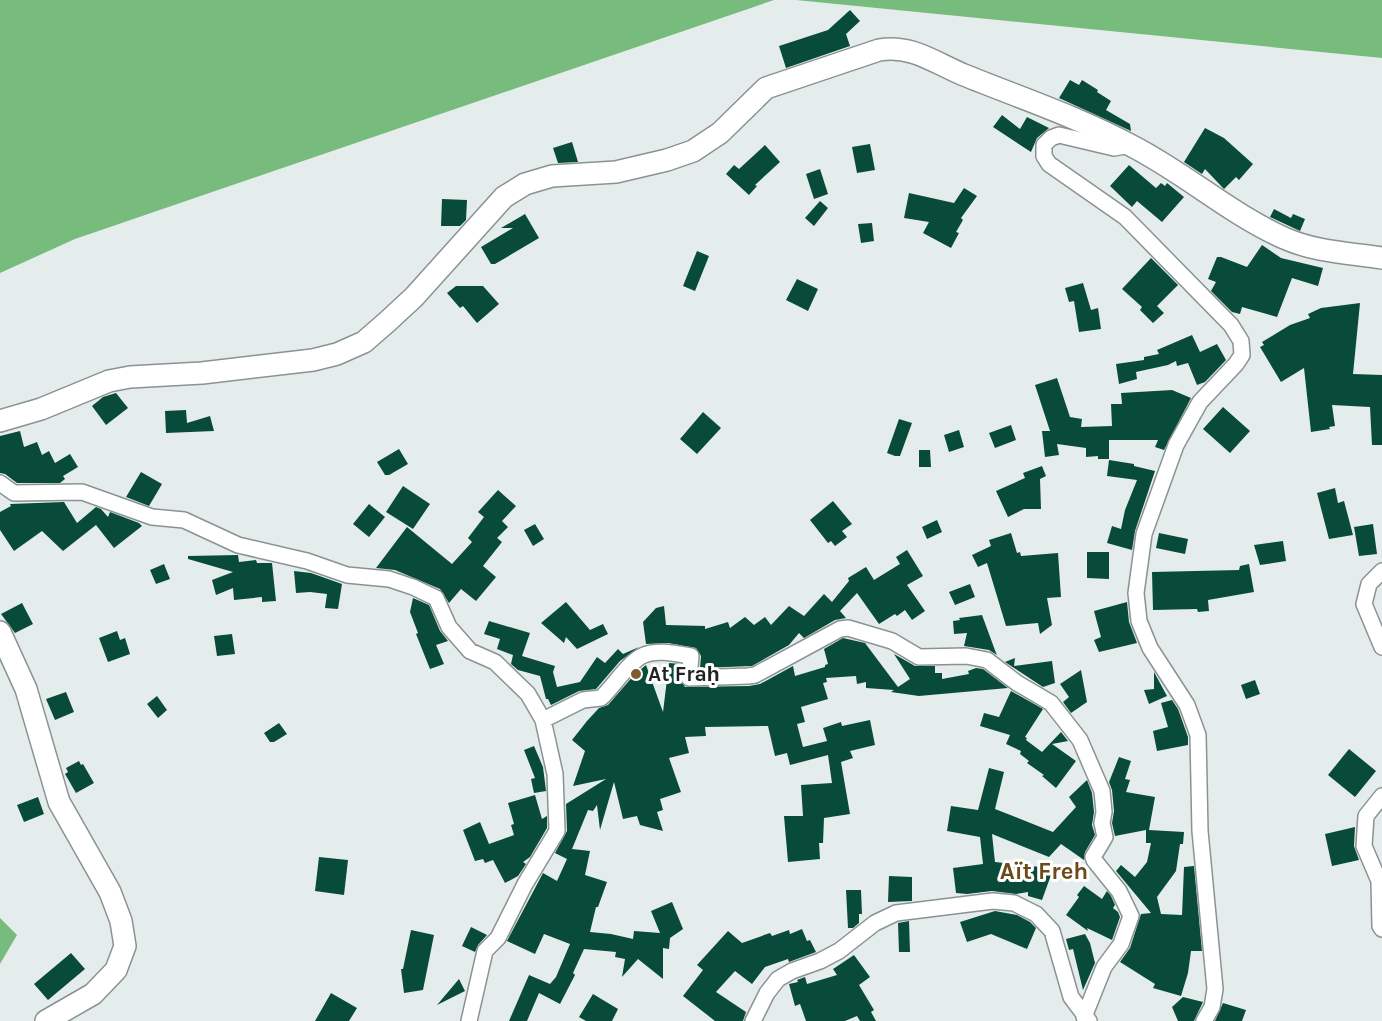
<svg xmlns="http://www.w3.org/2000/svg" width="1382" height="1021" font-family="Karla,sans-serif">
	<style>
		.forest { fill: #77bc7d }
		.building { fill: #084b3a }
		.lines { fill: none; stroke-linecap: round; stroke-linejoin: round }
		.street-casing { stroke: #8b9292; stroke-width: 18 }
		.secondary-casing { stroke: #8b9292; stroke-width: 24 }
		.street { stroke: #fff; stroke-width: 15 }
		.secondary { stroke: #fff; stroke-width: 21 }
		.poi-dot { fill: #7c5d32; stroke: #fff; stroke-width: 2 }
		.labels { text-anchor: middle; stroke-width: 6; stroke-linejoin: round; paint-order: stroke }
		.poi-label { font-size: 21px; font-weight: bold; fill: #1f2222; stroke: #fff; text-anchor: start }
		.quarter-label { font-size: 24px; font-weight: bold; fill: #6b4a16; stroke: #fff }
	</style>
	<rect width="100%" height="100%" fill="#e5edec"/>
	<path class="forest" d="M 0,0 L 774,0 L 75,239 L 0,273 Z
		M 796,0 L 1382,0 L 1382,58 Z
		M 0,918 L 17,935 L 0,964 Z"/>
	<path class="building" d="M 850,10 L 860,21 L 846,34 L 850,46 L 786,68 L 779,46 L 828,30 Z
		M 1070,80 L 1079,85 L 1082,80 L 1098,90 L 1097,92 L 1111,101 L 1106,110 L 1130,124 L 1131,131 L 1059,98 Z
		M 1002,115 L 1020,129 L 1027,117 L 1049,128 L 1037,138 L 1031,152 L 993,127 Z
		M 1205,128 L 1224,138 L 1253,164 L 1239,180 L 1236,177 L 1224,189 L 1205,169 L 1202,174 L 1184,162 Z
		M 572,142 L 578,162 L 558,163 L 553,148 Z
		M 870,144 L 875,170 L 857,173 L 852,147 Z
		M 765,145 L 780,162 L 755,185 L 757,186 L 749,195 L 726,174 L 734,165 L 739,169 Z
		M 1129,165 L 1156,188 L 1161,183 L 1165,186 L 1167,183 L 1184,197 L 1162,222 L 1137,201 L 1132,207 L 1110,186 Z
		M 820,169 L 828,194 L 814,199 L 806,174 Z
		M 964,188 L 977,196 L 961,218 L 963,220 L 956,232 L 959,233 L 951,248 L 923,233 L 929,222 L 904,218 L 909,193 L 954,203 Z
		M 442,199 L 467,200 L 466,220 L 460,226 L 441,226 Z
		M 820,201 L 828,208 L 814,226 L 805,218 Z
		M 1274,209 L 1291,218 L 1293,214 L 1305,219 L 1300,231 L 1270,217 Z
		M 525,214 L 539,238 L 495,264 L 491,264 L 481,247 L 513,228 L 501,228 Z
		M 872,223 L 874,241 L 861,243 L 858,224 Z
		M 1262,245 L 1281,258 L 1323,268 L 1318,286 L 1292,278 L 1277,317 L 1242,307 L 1240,314 L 1232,312 L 1211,291 L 1216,282 L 1208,279 L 1217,257 L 1221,257 L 1247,267 Z
		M 697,251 L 709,256 L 695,291 L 683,286 Z
		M 1151,258 L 1178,285 L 1157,306 L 1164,313 L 1153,323 L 1140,310 L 1142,307 L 1122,289 Z
		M 797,279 L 818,289 L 808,311 L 786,300 Z
		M 1083,283 L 1091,310 L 1098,308 L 1101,329 L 1079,332 L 1074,301 L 1069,302 L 1065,288 Z
		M 456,286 L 483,286 L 499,304 L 477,323 L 463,306 L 460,308 L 447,293 Z
		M 1360,303 L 1353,374 L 1382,375 L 1382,445 L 1372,445 L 1370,407 L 1332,405 L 1335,426 L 1329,427 L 1330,429 L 1311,432 L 1304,368 L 1281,382 L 1260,347 L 1264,345 L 1262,342 L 1290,325 L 1310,318 L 1308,314 L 1321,308 Z
		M 1192,335 L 1200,352 L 1217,344 L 1226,360 L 1205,382 L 1197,385 L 1188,363 L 1177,366 L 1176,361 L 1168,365 L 1136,372 L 1137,379 L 1119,384 L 1116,364 L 1144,360 L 1144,357 L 1159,354 L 1157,350 Z
		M 1057,378 L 1070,417 L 1082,419 L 1081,427 L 1112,426 L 1111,404 L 1122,404 L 1121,393 L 1172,390 L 1191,398 L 1164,450 L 1155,447 L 1158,440 L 1109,440 L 1109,459 L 1098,459 L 1098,456 L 1086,457 L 1086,448 L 1057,444 L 1059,455 L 1045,457 L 1042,431 L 1050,431 L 1035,385 Z
		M 116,393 L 128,408 L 106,425 L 92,406 L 103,397 Z
		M 1223,407 L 1250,431 L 1230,453 L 1203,429 Z
		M 186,410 L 187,423 L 210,416 L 214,431 L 166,433 L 165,411 Z
		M 703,412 L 721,428 L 697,454 L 680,439 Z
		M 899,419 L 912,423 L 900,456 L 895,456 L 887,453 Z
		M 1011,425 L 1016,440 L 995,448 L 989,433 Z
		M 959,430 L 964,447 L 949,452 L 944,435 Z
		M 20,431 L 24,447 L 37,442 L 42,455 L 49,451 L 55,463 L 70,454 L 78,467 L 63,476 L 65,479 L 60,483 L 17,483 L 5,474 L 0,473 L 0,436 Z
		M 399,449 L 408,464 L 389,475 L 385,475 L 377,462 Z
		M 919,450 L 930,450 L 931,467 L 919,467 Z
		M 1109,460 L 1134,464 L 1134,466 L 1155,471 L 1135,531 L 1132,550 L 1107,543 L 1112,526 L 1121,529 L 1125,510 L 1137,480 L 1107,476 Z
		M 1042,466 L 1046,476 L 1040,479 L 1041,509 L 1024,509 L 1008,517 L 996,491 L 1025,478 L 1023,473 Z
		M 141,472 L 162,484 L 149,506 L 126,497 Z
		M 403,486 L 430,504 L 413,529 L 386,512 Z
		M 1335,488 L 1338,503 L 1344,501 L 1353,535 L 1329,539 L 1317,493 Z
		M 498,490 L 516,506 L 502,521 L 508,527 L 497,538 L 502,542 L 483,566 L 496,577 L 476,601 L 461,589 L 449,603 L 440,589 L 395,570 L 376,568 L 407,527 L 452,564 L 472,542 L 468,538 L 484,517 L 478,512 Z
		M 833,501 L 852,524 L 842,531 L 847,537 L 835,546 L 831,541 L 828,543 L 810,520 Z
		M 64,502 L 77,523 L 96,507 L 101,509 L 108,517 L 110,512 L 139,523 L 142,526 L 114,548 L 96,525 L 63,551 L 42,531 L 14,551 L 0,530 L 0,512 L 11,506 L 10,504 Z
		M 369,504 L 385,517 L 369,537 L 353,524 Z
		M 937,520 L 942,532 L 927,539 L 922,527 Z
		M 535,524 L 544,539 L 533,546 L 524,530 Z
		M 1373,524 L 1377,554 L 1359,556 L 1354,527 Z
		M 1011,533 L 1017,553 L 1020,552 L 1021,556 L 1058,553 L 1061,597 L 1047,598 L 1052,625 L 1040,634 L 1038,623 L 1006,626 L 987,563 L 978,567 L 972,555 L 991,546 L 989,540 Z
		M 1159,533 L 1188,539 L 1185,554 L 1156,548 Z
		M 1283,541 L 1286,561 L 1260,565 L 1254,545 Z
		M 907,550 L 923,576 L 907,585 L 925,611 L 912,620 L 905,610 L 897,616 L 895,614 L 879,624 L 857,593 L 840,611 L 846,618 L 835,620 L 804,638 L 799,633 L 789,645 L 752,666 L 700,668 L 701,656 L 696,648 L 668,643 L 646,644 L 643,622 L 656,608 L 664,606 L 666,625 L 705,626 L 705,629 L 728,622 L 730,628 L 745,617 L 754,625 L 765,617 L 771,625 L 789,606 L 804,616 L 824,594 L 832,602 L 849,581 L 848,578 L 866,567 L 874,580 L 900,564 L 896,557 Z
		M 1087,552 L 1109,552 L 1109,579 L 1087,578 Z
		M 238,555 L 239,562 L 256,560 L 257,563 L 272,563 L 276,601 L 262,602 L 262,597 L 234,600 L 233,588 L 216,595 L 212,580 L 233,572 L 188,559 L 188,556 Z
		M 164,564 L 170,579 L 156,584 L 150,570 Z
		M 1249,564 L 1254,592 L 1208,600 L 1209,611 L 1198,612 L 1197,609 L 1153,610 L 1152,572 L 1239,570 L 1240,566 Z
		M 294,571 L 311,573 L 342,584 L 338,609 L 325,608 L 327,594 L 310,592 L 296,593 Z
		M 970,584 L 975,597 L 955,605 L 949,592 Z
		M 413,598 L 429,605 L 440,631 L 448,641 L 436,645 L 444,664 L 430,669 L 416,634 L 418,633 L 410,612 Z
		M 566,602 L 590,630 L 603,624 L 608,634 L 577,649 L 566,637 L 564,643 L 541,623 Z
		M 1127,602 L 1129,622 L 1137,643 L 1099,652 L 1094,640 L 1101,637 L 1094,611 Z
		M 22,603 L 33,624 L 15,633 L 1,614 Z
		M 982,615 L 996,653 L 997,655 L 989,650 L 964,646 L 967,633 L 954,634 L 953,621 L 960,620 L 959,618 Z
		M 489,621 L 530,633 L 522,656 L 555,666 L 553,672 L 557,687 L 580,682 L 597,657 L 605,663 L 618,649 L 623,654 L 639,647 L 620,661 L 596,689 L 579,691 L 551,705 L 548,699 L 546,699 L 540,676 L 518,670 L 511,664 L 513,655 L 497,649 L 500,639 L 484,634 Z
		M 117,631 L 120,640 L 125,638 L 130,654 L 108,662 L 99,638 Z
		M 232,634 L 235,654 L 217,656 L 214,636 Z
		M 843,638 L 865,643 L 898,687 L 910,679 L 894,654 L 915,666 L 935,666 L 935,673 L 942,673 L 942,679 L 969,674 L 968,671 L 976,668 L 983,669 L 1008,688 L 919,696 L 891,692 L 894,690 L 866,688 L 866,682 L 857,684 L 856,676 L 826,678 L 827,682 L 823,683 L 828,699 L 801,707 L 805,722 L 797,724 L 803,747 L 827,741 L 823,728 L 841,722 L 842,726 L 870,720 L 875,745 L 850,751 L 853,758 L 841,762 L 850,814 L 824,818 L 823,843 L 819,843 L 820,859 L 788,862 L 784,816 L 803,816 L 801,785 L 832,783 L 828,755 L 790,765 L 787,753 L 775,756 L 768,726 L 705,727 L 706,736 L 685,737 L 689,753 L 669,758 L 681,792 L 660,799 L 663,810 L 657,812 L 663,831 L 640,825 L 637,816 L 623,819 L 614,782 L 600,830 L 597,805 L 593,811 L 588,810 L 572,849 L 590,851 L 585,875 L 607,882 L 598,907 L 596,907 L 590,932 L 611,934 L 633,939 L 634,931 L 660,933 L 651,911 L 672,902 L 683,929 L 670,938 L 669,949 L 663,948 L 663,979 L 638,959 L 622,977 L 625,959 L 615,957 L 616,952 L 584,949 L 573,973 L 575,975 L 560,1004 L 539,993 L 527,1021 L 509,1021 L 529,975 L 550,984 L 556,977 L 570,944 L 544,934 L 535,954 L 507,941 L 543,873 L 557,881 L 567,859 L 555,853 L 567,831 L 566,804 L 606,779 L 573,786 L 585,751 L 572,740 L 587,721 L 599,708 L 608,705 L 634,675 L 646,665 L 663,712 L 669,663 L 680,664 L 679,678 L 685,687 L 749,686 L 760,684 L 793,666 L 795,676 L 825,667 L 825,665 L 828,664 L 824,649 Z
		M 1015,658 L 1014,666 L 1052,661 L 1055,683 L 1043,687 L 1005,662 Z
		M 1081,670 L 1087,702 L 1071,713 L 1063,702 L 1069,697 L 1060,684 Z
		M 1154,672 L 1167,696 L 1149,704 L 1144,690 L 1154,689 Z
		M 1255,680 L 1260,694 L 1246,699 L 1241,685 Z
		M 1011,691 L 1043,709 L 1025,737 L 1027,738 L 1026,740 L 1042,752 L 1061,732 L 1068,741 L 1052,744 L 1076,761 L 1056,788 L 1042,776 L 1044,775 L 1027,763 L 1029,761 L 1020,754 L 1021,751 L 1006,744 L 1010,735 L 980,726 L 984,713 L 999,717 Z
		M 66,692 L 74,712 L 55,720 L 46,699 Z
		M 157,696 L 167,710 L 158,718 L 147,704 Z
		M 1172,700 L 1178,709 L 1188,737 L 1188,745 L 1157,751 L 1153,731 L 1168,727 L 1161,703 Z
		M 279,723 L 287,734 L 274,742 L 270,742 L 264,733 Z
		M 534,746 L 543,767 L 546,791 L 534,793 L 531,779 L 535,778 L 524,750 Z
		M 1349,749 L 1376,771 L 1355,797 L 1328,775 Z
		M 1119,757 L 1131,761 L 1125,779 L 1130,780 L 1126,792 L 1155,797 L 1149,830 L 1184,832 L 1183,844 L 1180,844 L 1176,871 L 1157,897 L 1161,914 L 1182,915 L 1184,867 L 1194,866 L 1202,951 L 1191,951 L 1188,973 L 1181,996 L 1153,988 L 1155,984 L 1120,962 L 1130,948 L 1141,914 L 1151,913 L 1116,871 L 1121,865 L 1135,877 L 1147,862 L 1151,843 L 1146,843 L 1146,830 L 1115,836 L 1112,823 L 1114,811 L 1112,790 L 1109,782 Z
		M 79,761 L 81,765 L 83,764 L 94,783 L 76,793 L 65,774 L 68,772 L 66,768 Z
		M 989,768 L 1004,772 L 995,809 L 1053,832 L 1076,807 L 1069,797 L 1087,780 L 1092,793 L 1094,812 L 1092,825 L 1095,835 L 1085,852 L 1084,860 L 1061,844 L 1049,857 L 992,834 L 995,862 L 1040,867 L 1037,870 L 1051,875 L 1042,900 L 1028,896 L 1028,892 L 1016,894 L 992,891 L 967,894 L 956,893 L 953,868 L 983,864 L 980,837 L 947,831 L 951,806 L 978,810 Z
		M 535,795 L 542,819 L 547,816 L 547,828 L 530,857 L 523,862 L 526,864 L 518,876 L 505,883 L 493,860 L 485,863 L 483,859 L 475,861 L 463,830 L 480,822 L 489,844 L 514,835 L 511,825 L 514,824 L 508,803 Z
		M 38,797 L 44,814 L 24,822 L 17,805 Z
		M 1355,827 L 1354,846 L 1359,860 L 1332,866 L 1325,834 Z
		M 319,857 L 348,860 L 344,895 L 315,891 Z
		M 889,876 L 912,877 L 912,901 L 888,902 Z
		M 1084,886 L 1102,899 L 1107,891 L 1111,896 L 1115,905 L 1113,908 L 1118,912 L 1120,917 L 1112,940 L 1087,928 L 1088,931 L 1066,915 L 1079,897 L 1077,895 Z
		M 846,890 L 861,890 L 862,914 L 859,914 L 859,923 L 853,928 L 848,928 Z
		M 995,911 L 1017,915 L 1030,922 L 1036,928 L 1027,949 L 991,934 L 967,942 L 960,922 Z
		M 909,921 L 910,952 L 899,952 L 898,923 Z
		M 471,927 L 487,935 L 478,945 L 475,952 L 462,946 Z
		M 802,929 L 807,941 L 810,940 L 816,952 L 789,962 L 788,959 L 765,967 L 752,984 L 735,971 L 716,992 L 746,1012 L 743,1021 L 715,1021 L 683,996 L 703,970 L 697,965 L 728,931 L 742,943 L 770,933 L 772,936 L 789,930 L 790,934 Z
		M 411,930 L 434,935 L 423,990 L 404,993 L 401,969 L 403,969 Z
		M 1085,934 L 1090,943 L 1095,963 L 1083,990 L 1073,949 L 1069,950 L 1066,939 Z
		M 71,953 L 85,969 L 48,1000 L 34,984 Z
		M 854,955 L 870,977 L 859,985 L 874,1010 L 871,1012 L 876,1021 L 860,1021 L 857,1016 L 845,1021 L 806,1021 L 800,1004 L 795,1006 L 789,984 L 798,982 L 797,980 L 805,977 L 807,984 L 837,975 L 833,969 Z
		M 459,979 L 465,991 L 437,1005 Z
		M 331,993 L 357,1008 L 349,1021 L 315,1021 Z
		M 593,994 L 618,1009 L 612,1021 L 586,1021 L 579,1017 Z
		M 1183,997 L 1203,1002 L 1194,1021 L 1178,1021 L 1172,1007 Z
		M 1223,1003 L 1246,1010 L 1242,1021 L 1215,1021 Z"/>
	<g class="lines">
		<g class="street-casing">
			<path id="street" d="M 1131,145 L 1114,148 L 1059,135 L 1051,138 L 1044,145 L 1044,156 L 1049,164 L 1125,217 L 1231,325 L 1241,341 L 1242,355 L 1236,364 L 1200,402 L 1176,445 L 1144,534 L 1136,593 L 1139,621 L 1150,648 L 1187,705 L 1198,735 L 1200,831 L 1215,989 L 1212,1007 L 1204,1021
				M 0,483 L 14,493 L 82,492 L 152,517 L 184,520 L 238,545 L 307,561 L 347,575 L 389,579 L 413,587 L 436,598 L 449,627 L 470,651 L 495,662 L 528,694 L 543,720 L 555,774 L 557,831 L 525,884 L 498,938 L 485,951 L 469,1021
				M 1382,571 L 1369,584 L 1364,604 L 1382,647
				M 543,720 L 583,700 L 601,698 C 613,687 629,661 644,655 C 658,649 677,654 691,656 L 689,678 L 748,676 L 755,675 L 840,629 L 848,628 L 892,641 L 919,657 L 966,656 L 987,660 L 1017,683 L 1051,703 L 1080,740 L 1102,791 L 1104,812 L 1102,823 L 1105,837 L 1093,857 L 1094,860 L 1119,891 L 1131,916 L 1121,944 L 1104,967 L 1084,1017
				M 1382,796 L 1366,816 L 1364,846 L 1379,881 L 1380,926 L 1382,929
				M 753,1021 L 767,993 L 778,979 L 792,971 L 820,961 L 839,951 L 875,923 L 896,913 L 993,901 L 1014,903 L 1036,914 L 1052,931 L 1071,997 L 1089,1021"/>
		</g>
		<g class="secondary-casing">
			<path id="secondary" d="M 0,421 L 41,409 L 109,381 L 130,377 L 202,373 L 313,360 L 337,354 L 364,342 L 387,322 L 414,297 L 504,197 L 525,184 L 552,176 L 616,172 L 667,160 L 693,151 L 720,133 L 766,88 L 879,50 C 911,44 935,63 964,75 C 1021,98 1078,117 1132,146 C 1185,173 1230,214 1284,238 C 1315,252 1349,253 1382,258
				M 0,632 L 26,689 L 59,802 L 110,892 L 121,921 L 125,946 L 116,970 L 93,994 L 46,1021"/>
		</g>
		<use href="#street" class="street"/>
		<use href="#secondary" class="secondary"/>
	</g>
	<circle class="poi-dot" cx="636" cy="674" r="6"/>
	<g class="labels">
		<g class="poi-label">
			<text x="648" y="681">At Fraḥ</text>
		</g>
		<g class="quarter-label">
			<text x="1044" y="879">Aït Freh</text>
		</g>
	</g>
</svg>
